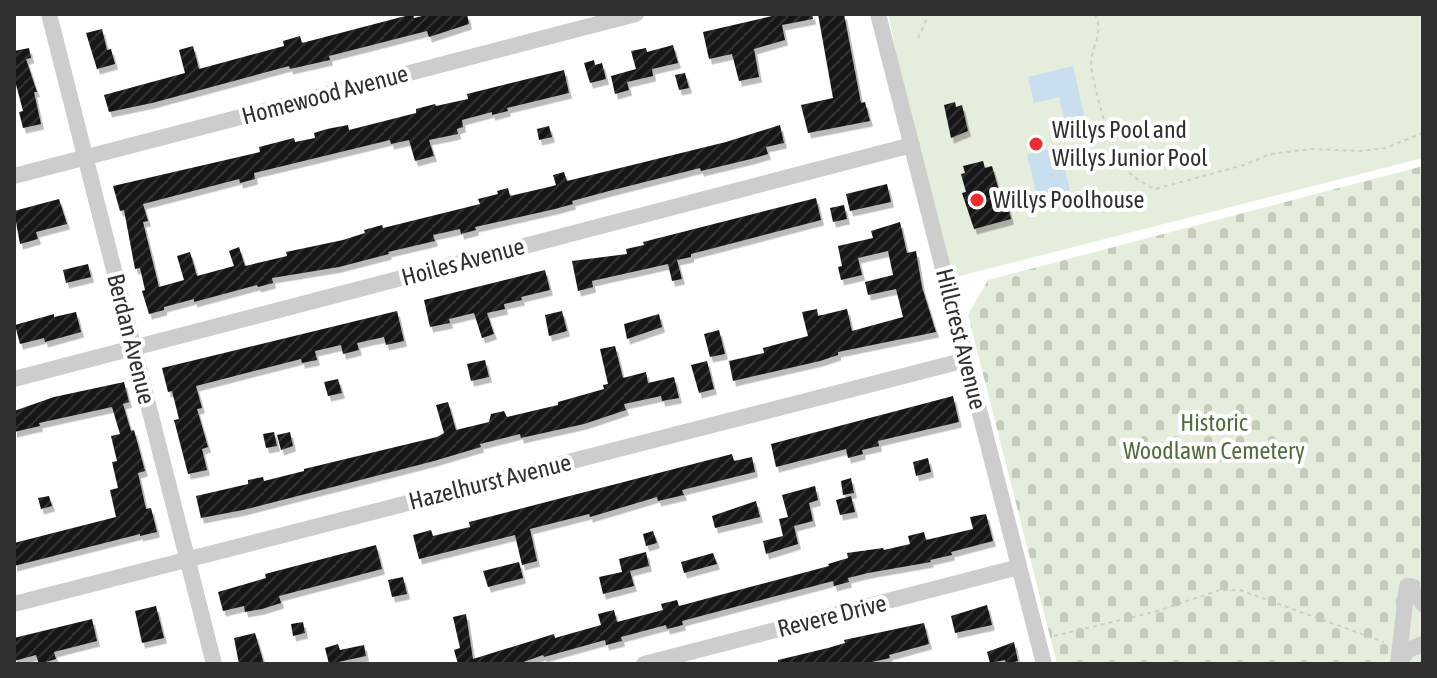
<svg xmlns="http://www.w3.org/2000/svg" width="1437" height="678" font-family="'Asap Condensed',sans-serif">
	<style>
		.cemetery { fill: url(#cemetery-stones) }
		.green { fill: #e5eedd }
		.water { fill: #c9deee }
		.building { fill: url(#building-hatch); filter: url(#shadow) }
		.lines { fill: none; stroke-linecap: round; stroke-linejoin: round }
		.path { stroke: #cdcdcd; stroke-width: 2; stroke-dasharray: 4 4; stroke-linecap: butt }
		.minor { stroke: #cdcdcd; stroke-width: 16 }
		.poi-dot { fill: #ee2b30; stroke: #fff; stroke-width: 3 }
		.labels { text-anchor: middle; stroke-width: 8; stroke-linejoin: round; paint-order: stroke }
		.street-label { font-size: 24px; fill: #303030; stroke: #fff }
		.poi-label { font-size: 24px; fill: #303030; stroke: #fff; text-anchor: start }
		.park-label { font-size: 24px; fill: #506e3a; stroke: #fff }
	</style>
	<defs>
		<pattern id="cemetery-stones" width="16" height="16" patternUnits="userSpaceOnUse" patternTransform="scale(2)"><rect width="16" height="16" fill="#e5eedd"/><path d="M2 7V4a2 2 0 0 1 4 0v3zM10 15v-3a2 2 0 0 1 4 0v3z" fill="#c5ccbe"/></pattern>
		<pattern id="building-hatch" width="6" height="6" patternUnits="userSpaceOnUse" patternTransform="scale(2)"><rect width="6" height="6" fill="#171717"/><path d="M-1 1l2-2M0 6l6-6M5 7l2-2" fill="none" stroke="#303030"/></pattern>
		<filter id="shadow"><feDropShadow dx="3" dy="5.5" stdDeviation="0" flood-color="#0004"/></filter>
	</defs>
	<rect width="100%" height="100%" fill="#fff"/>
	<path class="cemetery" d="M 1423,166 L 1423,664 L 1057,664 L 968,315 L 988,280 Z"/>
	<path class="green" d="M 888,14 L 1423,14 L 1423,158 L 944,280 Z
		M 1412,608 L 1423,611 L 1423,640 L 1406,641 Z"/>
	<path class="water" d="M 1073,66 L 1084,115 L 1064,119 L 1059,97 L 1034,103 L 1028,77 Z
		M 1059,146 L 1072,199 L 1040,207 L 1027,155 Z"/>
	<path class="building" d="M 413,14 L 414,18 L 430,14 L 467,14 L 469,24 L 429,37 L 427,31 L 329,56 L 330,60 L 290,69 L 289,66 L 152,103 L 109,112 L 104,95 L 185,73 L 179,50 L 193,46 L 199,69 L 284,46 L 283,41 L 300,36 L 302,43 Z
		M 781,14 L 812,14 L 813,19 L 782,25 L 785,40 L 754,49 L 759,77 L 739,81 L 732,54 L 709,59 L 703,32 Z
		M 818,14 L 844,14 L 861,103 L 865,102 L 870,121 L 808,133 L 801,105 L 833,98 Z
		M 102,29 L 107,50 L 111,49 L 115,64 L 97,69 L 86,33 Z
		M 673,45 L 678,63 L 652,69 L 653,76 L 627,82 L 629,90 L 615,94 L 611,76 L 636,69 L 631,51 L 646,48 L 647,52 Z
		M 29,48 L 31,58 L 26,59 L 37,92 L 34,92 L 41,124 L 23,128 L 19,112 L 23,111 L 14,77 L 14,51 Z
		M 594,60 L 595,65 L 602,63 L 606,79 L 590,83 L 584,63 Z
		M 564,70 L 569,93 L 507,108 L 508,111 L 492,115 L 492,112 L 462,120 L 463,127 L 457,129 L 458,134 L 429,140 L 434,156 L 415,161 L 409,140 L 391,144 L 390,140 L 254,173 L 255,179 L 240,183 L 239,179 L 143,204 L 148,221 L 143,222 L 159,287 L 184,280 L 177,256 L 190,252 L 197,276 L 234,266 L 229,251 L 239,247 L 245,266 L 287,256 L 286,252 L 343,240 L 365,233 L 364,230 L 382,225 L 383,228 L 480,204 L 478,199 L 498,194 L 497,191 L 508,188 L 510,196 L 553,186 L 556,185 L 553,175 L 564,172 L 567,181 L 726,142 L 780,125 L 784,143 L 766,147 L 768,154 L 751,159 L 701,171 L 700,168 L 609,191 L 572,201 L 573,204 L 555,209 L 475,227 L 476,230 L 461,234 L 460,229 L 433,235 L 435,241 L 388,252 L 389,254 L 339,267 L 272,278 L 273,283 L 258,287 L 257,285 L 194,302 L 194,299 L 164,307 L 164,310 L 149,314 L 142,291 L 145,290 L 140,268 L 135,269 L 124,210 L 120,211 L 113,186 L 260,152 L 259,147 L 294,138 L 295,142 L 315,138 L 314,133 L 327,129 L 348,125 L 349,130 L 416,113 L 416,109 L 435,104 L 436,106 L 468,99 L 467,94 Z
		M 685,73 L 689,88 L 679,90 L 675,75 Z
		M 955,102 L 956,107 L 962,105 L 968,131 L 951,138 L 944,105 Z
		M 549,126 L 552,137 L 539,140 L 537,129 Z
		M 983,161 L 985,168 L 992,166 L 999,191 L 1004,190 L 1011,219 L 974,229 L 962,193 L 966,192 L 961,174 L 965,173 L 963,166 Z
		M 887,184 L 891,202 L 850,211 L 846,194 Z
		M 816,198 L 821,220 L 691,254 L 691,257 L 677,260 L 682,279 L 672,281 L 668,264 L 592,281 L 593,287 L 578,291 L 572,261 L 627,254 L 626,249 L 644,245 L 643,242 Z
		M 59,199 L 67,224 L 36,232 L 38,239 L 20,244 L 14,211 Z
		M 844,205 L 847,219 L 833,222 L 830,208 Z
		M 900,222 L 907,253 L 916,251 L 922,287 L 936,332 L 838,352 L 838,355 L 820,361 L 733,381 L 729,361 L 764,353 L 763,348 L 808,336 L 802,312 L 817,309 L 818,316 L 847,309 L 852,331 L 903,317 L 896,289 L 868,295 L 865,282 L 893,275 L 888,251 L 858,258 L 862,275 L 841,280 L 838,267 L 842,266 L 838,246 L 873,238 L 871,231 Z
		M 88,264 L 91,277 L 66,283 L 63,270 Z
		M 545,270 L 550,290 L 521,297 L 522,300 L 504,304 L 505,309 L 487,313 L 494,334 L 482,338 L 474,313 L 449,319 L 450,323 L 430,327 L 424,300 Z
		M 397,311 L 404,341 L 386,345 L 384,337 L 357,343 L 359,350 L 343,354 L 341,345 L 315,351 L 317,360 L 302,363 L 301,359 L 196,386 L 202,408 L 197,409 L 208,447 L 202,449 L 207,470 L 188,474 L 174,420 L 179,419 L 172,391 L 168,392 L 162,368 Z
		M 562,311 L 567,331 L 549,336 L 545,315 Z
		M 76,312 L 81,332 L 45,342 L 44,338 L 20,344 L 15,325 L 54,314 L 54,317 Z
		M 659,314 L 662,327 L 627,339 L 624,324 Z
		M 719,330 L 725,354 L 710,357 L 704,334 Z
		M 615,346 L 623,378 L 646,372 L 648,383 L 674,377 L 679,398 L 662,401 L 661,396 L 624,404 L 626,410 L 584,424 L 521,438 L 520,434 L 480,444 L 481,447 L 434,461 L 243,510 L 201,518 L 196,496 L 248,484 L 248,480 L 263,477 L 264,481 L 304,471 L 304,469 L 437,437 L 444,433 L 436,405 L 448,402 L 456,430 L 489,422 L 491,414 L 504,411 L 507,417 L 558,405 L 558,402 L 604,389 L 603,385 L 608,384 L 600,349 Z
		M 485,360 L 489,377 L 471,381 L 467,364 Z
		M 707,361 L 714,389 L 699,393 L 691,365 Z
		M 338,379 L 342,393 L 328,396 L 324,382 Z
		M 124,382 L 129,402 L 123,404 L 131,431 L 134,430 L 145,471 L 138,473 L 146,509 L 151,508 L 157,532 L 140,536 L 140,534 L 14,566 L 14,543 L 116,517 L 110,490 L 118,488 L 112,462 L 117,461 L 111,436 L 120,434 L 112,407 L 39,423 L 40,426 L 14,432 L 14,411 L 54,397 Z
		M 953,396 L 959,422 L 878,441 L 879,446 L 862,450 L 863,454 L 848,458 L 846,449 L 776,467 L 771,444 Z
		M 274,432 L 277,446 L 266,448 L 263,434 Z
		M 290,432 L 293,446 L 281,450 L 277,435 Z
		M 732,454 L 734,461 L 752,457 L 755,472 L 682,490 L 684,495 L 658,501 L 657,497 L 590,517 L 589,514 L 530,529 L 537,561 L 522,565 L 515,535 L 419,559 L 413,535 L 431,530 L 433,536 L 470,527 L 469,522 Z
		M 928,458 L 931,472 L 916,476 L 913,462 Z
		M 851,478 L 854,493 L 843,495 L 841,481 Z
		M 815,486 L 818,500 L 809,503 L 813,521 L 794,526 L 798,544 L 766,554 L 763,541 L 783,536 L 779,519 L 788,517 L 782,495 Z
		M 49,496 L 52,506 L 41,509 L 38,498 Z
		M 851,496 L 855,512 L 840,515 L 836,500 Z
		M 756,501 L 760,517 L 715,528 L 712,516 Z
		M 986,514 L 993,541 L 951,552 L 952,555 L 930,560 L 931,562 L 868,573 L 848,578 L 849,582 L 834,586 L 833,581 L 682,621 L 683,625 L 667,629 L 666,625 L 621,637 L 622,641 L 606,645 L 605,640 L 544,657 L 543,655 L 518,664 L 458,664 L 454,650 L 460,648 L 453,617 L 466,614 L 473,659 L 554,634 L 555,638 L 601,625 L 598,614 L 614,610 L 617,622 L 663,610 L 661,604 L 677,600 L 679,606 L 829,566 L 828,564 L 848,558 L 847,553 L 883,548 L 884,550 L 910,544 L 908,536 L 924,532 L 926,540 L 973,529 L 970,517 Z
		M 653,531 L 657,543 L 646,546 L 643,534 Z
		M 376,545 L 382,569 L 279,596 L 281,603 L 262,609 L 245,612 L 244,606 L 223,611 L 218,592 L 266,578 L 265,574 Z
		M 646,552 L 649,566 L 630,571 L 634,586 L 603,594 L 599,577 L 622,572 L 619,559 Z
		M 713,553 L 717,564 L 684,573 L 681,562 Z
		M 519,562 L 523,578 L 488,587 L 483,571 Z
		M 403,577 L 407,594 L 392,597 L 388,580 Z
		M 987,605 L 992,625 L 955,633 L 951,616 Z
		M 156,606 L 164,638 L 142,643 L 135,611 Z
		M 92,619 L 97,641 L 54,652 L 56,659 L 39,664 L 36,655 L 14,661 L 14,638 Z
		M 303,622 L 305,633 L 293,636 L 291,624 Z
		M 924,623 L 929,644 L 889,655 L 890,658 L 863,664 L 778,664 L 778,660 L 828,648 L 845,643 L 844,640 Z
		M 255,633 L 264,664 L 239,664 L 234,638 Z
		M 1014,642 L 1018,661 L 1006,664 L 1005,660 L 990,663 L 987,652 Z
		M 338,644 L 340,650 L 364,645 L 366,656 L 329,664 L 325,648 Z"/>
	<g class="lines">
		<path class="path" d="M 1095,14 C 1104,33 1093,43 1091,62 C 1090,75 1112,153 1120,163 C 1130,175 1141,182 1155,189 L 1244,165 L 1270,154 L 1312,149 L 1361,151 L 1385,148 L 1423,133
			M 918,38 L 929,14
			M 1054,636 L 1154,612 L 1220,590 L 1240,590 L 1384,642"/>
		<path class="minor" d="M 49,14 L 214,664
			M 878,14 L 1044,664
			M 14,176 L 636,14
			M 14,379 L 912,145
			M 14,604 L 966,360
			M 1398,663 L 1408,650 L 1423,644
			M 644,664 L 1019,567
			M 1398,664 L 1407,586 L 1410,586 L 1423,604"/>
	</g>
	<g class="poi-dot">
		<circle cx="1036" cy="144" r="8"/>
		<circle cx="977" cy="200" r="8"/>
	</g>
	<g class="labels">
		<g class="street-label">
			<text transform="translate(325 95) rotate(-15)" y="8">Homewood Avenue</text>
			<text transform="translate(463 262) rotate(-15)" y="8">Hoiles Avenue</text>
			<text transform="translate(131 339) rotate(76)" y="8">Berdan Avenue</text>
			<text transform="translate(961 339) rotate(76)" y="8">Hillcrest Avenue</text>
			<text transform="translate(490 482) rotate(-14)" y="8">Hazelhurst Avenue</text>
			<text transform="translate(832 616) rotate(-14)" y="8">Revere Drive</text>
		</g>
		<g class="poi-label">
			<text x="1052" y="138">Willys Pool and<tspan x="1052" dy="28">Willys Junior Pool</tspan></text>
			<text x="993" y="208">Willys Poolhouse</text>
		</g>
		<g class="park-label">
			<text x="1214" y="431">Historic<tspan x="1214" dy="28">Woodlawn Cemetery</tspan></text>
		</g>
	</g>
	<rect width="1437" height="678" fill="none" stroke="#303030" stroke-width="32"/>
</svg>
